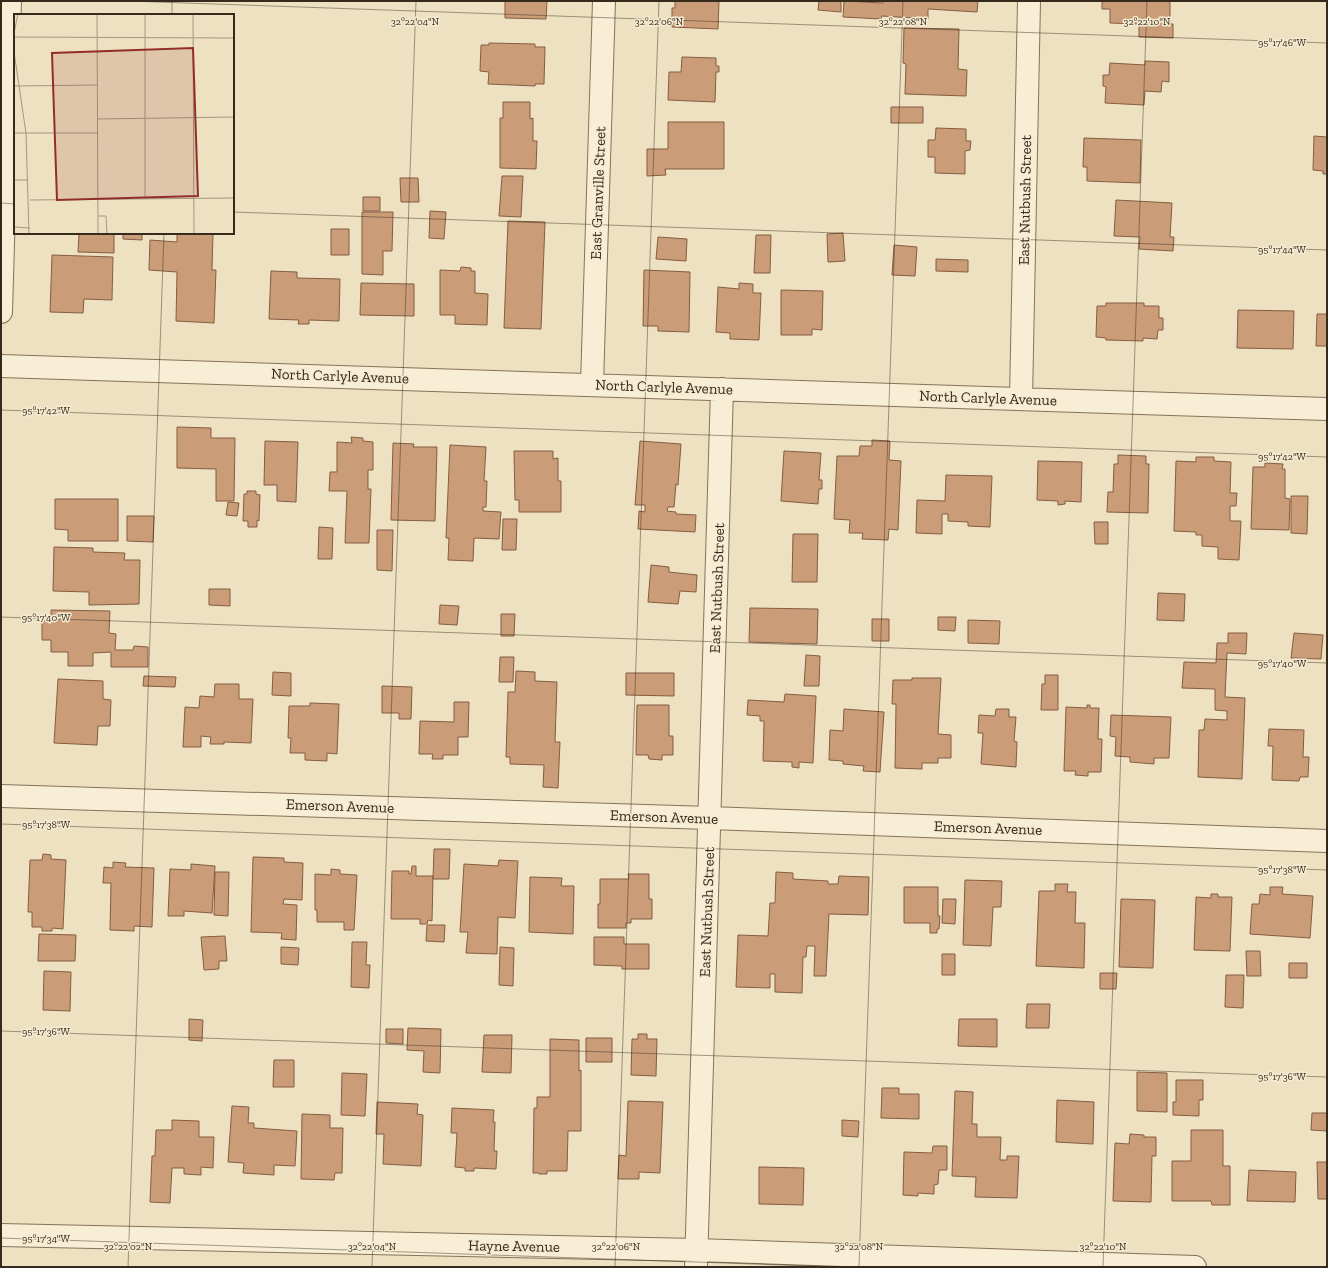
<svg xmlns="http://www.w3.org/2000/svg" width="1328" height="1268" font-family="'Zilla Slab',serif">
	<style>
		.building { fill: #ca9c78; stroke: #855d40 }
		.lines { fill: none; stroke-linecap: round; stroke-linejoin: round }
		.minor-casing { stroke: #867259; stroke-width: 24 }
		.minor { stroke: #f8eed5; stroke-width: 22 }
		.ticks { fill: none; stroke: #362a1d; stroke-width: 1; stroke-opacity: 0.45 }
		.labels { text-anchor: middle; stroke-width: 3; stroke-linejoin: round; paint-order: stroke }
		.street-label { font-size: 15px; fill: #362a1d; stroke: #f4ebd1 }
		.inset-road { fill: none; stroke: #a49880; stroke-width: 1 }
		.view { fill: #932d2b; fill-opacity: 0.15; stroke: #932d2b; stroke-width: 2 }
		.inset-edge { fill: none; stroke: #362a1d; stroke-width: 2 }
		.ticks-label { font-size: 10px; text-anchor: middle; fill: #362a1d; stroke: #f4ebd1; stroke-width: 3; stroke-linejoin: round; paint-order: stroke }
	</style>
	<rect width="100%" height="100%" fill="#ede1c2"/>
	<path class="building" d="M 505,1 L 547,1 L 546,19 L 505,18 Z
		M 675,1 L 719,1 L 718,29 L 672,27 L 672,8 L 675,8 Z
		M 819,1 L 841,1 L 841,12 L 818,10 Z
		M 844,1 L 883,3 L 883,1 L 978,1 L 977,12 L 928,9 L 928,19 L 882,16 L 881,19 L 843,17 Z
		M 1102,1 L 1170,1 L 1170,24 L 1173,24 L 1173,38 L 1139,37 L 1139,24 L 1110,23 L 1110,9 L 1102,9 Z
		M 904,28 L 959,29 L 958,69 L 967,70 L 966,96 L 905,94 L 906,64 L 903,63 Z
		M 489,43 L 535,44 L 535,47 L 545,47 L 544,84 L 535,84 L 535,86 L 488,84 L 489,72 L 480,71 L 481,45 L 489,45 Z
		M 682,57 L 716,58 L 716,66 L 719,66 L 719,72 L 716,72 L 715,102 L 668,100 L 669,72 L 681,72 Z
		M 1145,61 L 1169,62 L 1169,82 L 1162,81 L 1161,92 L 1145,91 L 1144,105 L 1105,103 L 1106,87 L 1103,86 L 1103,75 L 1109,75 L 1110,63 L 1145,65 Z
		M 503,102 L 530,102 L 530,119 L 533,118 L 533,141 L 537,141 L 536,169 L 500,168 L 500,118 L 503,118 Z
		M 891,107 L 923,107 L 923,123 L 891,123 Z
		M 668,122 L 724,122 L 724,169 L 665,169 L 666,175 L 647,176 L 647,149 L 668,149 Z
		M 936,128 L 966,129 L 966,141 L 971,141 L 970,150 L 965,151 L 965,174 L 935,173 L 935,157 L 928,157 L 928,140 L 935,140 Z
		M 1314,136 L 1327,137 L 1327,174 L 1323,174 L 1323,171 L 1313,170 Z
		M 1084,138 L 1141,140 L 1140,183 L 1087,181 L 1087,167 L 1083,167 Z
		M 502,176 L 523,176 L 521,217 L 499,216 Z
		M 400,178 L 418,178 L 419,202 L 401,202 Z
		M 363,197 L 380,197 L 380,211 L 363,211 Z
		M 1116,200 L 1172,203 L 1170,237 L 1174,237 L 1173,251 L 1139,249 L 1140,237 L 1114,236 Z
		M 430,211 L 446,212 L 444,239 L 429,238 Z
		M 362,212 L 393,212 L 392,251 L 383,251 L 383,275 L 362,274 Z
		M 508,221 L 545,222 L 541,329 L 504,328 Z
		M 331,229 L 349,229 L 349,255 L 331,255 Z
		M 123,233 L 142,233 L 142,240 L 123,239 Z
		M 177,233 L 213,233 L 212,270 L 216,270 L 214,323 L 176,321 L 177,272 L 149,270 L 150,240 L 177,242 Z
		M 843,233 L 845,261 L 828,262 L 827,234 Z
		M 79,234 L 114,234 L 114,253 L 78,252 Z
		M 756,235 L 771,235 L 770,273 L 754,273 Z
		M 658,237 L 687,239 L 686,261 L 656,259 Z
		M 894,245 L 917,247 L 915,276 L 892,275 Z
		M 52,255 L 113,257 L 112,300 L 84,299 L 83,313 L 50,312 Z
		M 936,259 L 968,260 L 968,272 L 936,271 Z
		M 461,267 L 471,268 L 471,271 L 475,271 L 475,293 L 488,294 L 487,325 L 455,324 L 455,315 L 440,315 L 440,270 L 460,271 Z
		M 644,270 L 690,272 L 689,332 L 658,331 L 658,326 L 643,326 Z
		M 271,271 L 297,272 L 297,278 L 340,279 L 339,321 L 309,320 L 309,324 L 298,324 L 299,320 L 269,319 Z
		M 361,283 L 414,284 L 414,316 L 360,315 Z
		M 739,283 L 753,284 L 753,293 L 761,293 L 759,340 L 730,339 L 730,333 L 716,332 L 718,287 L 739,289 Z
		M 781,290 L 823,291 L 822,330 L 812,329 L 812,335 L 781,335 Z
		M 1106,303 L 1144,303 L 1144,306 L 1159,306 L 1159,318 L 1163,318 L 1163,330 L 1158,330 L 1157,339 L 1143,338 L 1143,341 L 1106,340 L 1106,338 L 1096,337 L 1097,306 L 1106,306 Z
		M 1238,310 L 1294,311 L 1293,349 L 1237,348 Z
		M 1317,314 L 1327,314 L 1327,346 L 1316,346 Z
		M 177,427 L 211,428 L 211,438 L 235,438 L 234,501 L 216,501 L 216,469 L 177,468 Z
		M 351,437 L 363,438 L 363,441 L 373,442 L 373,470 L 368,470 L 368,489 L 371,489 L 369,543 L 345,543 L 347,491 L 329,491 L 330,472 L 337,472 L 337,442 L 352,443 Z
		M 872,440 L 890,441 L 889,460 L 901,461 L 898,530 L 889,529 L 888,540 L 862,539 L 863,533 L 849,533 L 850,520 L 834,519 L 837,456 L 859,456 L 860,446 L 872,446 Z
		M 265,441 L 298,442 L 296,502 L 277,501 L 277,485 L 264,485 Z
		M 640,441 L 681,444 L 678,485 L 676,484 L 674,507 L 668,507 L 667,511 L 676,512 L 676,514 L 696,515 L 695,532 L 638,529 L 639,511 L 645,512 L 645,505 L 635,505 Z
		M 393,443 L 414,444 L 413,447 L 437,447 L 435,521 L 391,520 Z
		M 450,445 L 486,447 L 484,481 L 487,481 L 486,507 L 483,507 L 483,511 L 501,512 L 499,539 L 474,538 L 473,561 L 448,560 L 449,538 L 446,538 Z
		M 514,451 L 553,451 L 553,459 L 558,458 L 558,481 L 561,481 L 561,512 L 519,512 L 519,500 L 515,500 Z
		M 784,451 L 821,453 L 819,480 L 822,480 L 822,489 L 819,489 L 818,504 L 781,501 Z
		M 1118,455 L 1146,456 L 1146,464 L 1149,464 L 1148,513 L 1107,512 L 1108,492 L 1113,492 L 1114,464 L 1118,464 Z
		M 1196,457 L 1214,457 L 1214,461 L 1231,462 L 1230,493 L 1237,493 L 1236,506 L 1230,506 L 1230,521 L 1241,521 L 1239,560 L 1218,559 L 1218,547 L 1202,546 L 1202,535 L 1196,535 L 1196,532 L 1174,531 L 1176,461 L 1196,462 Z
		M 1038,461 L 1082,462 L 1081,502 L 1065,501 L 1065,504 L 1058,505 L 1058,501 L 1037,500 Z
		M 1265,463 L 1283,464 L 1282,469 L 1285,469 L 1285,498 L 1290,499 L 1289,530 L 1251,529 L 1253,467 L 1265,467 Z
		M 946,475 L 992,476 L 990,527 L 968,526 L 968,522 L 948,521 L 948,514 L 942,514 L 942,534 L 916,533 L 917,500 L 945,501 Z
		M 247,491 L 256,491 L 256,494 L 260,495 L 259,521 L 257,520 L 257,527 L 248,527 L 248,521 L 243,521 L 244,494 L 247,494 Z
		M 1291,496 L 1308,496 L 1307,534 L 1291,533 Z
		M 55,499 L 118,499 L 118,541 L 68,541 L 68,530 L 55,529 Z
		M 228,502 L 239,503 L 237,516 L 226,515 Z
		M 127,516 L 154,516 L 153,542 L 127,541 Z
		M 503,519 L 517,519 L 516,550 L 502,550 Z
		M 1094,522 L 1108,522 L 1108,544 L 1095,544 Z
		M 319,527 L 333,528 L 332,559 L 318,559 Z
		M 377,530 L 393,530 L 392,571 L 377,570 Z
		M 793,534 L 818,534 L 817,582 L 792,582 Z
		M 54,547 L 93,548 L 93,552 L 125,553 L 124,560 L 140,560 L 139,604 L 89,605 L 89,592 L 53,591 Z
		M 651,565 L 669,567 L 669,572 L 697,575 L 696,592 L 680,591 L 678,604 L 648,602 Z
		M 209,589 L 230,589 L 230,606 L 209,605 Z
		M 1158,593 L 1185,594 L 1184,621 L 1157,620 Z
		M 440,605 L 459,606 L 457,625 L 439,624 Z
		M 750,608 L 818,609 L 817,644 L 749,642 Z
		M 51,610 L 110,611 L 109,633 L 116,634 L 115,650 L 133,650 L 134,646 L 148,647 L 148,667 L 111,667 L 111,652 L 93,653 L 93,666 L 68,666 L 68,652 L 51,652 L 51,640 L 42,640 L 42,621 L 51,621 Z
		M 501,614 L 515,614 L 514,636 L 501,636 Z
		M 938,617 L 956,617 L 955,631 L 938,630 Z
		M 872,619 L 889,619 L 889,641 L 872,641 Z
		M 968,620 L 1000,621 L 999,644 L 968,643 Z
		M 1228,633 L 1247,633 L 1246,654 L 1227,653 L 1225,697 L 1245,698 L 1242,779 L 1198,777 L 1199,730 L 1204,730 L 1205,719 L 1227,720 L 1227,711 L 1215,710 L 1215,689 L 1182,688 L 1184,662 L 1216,663 L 1217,643 L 1228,643 Z
		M 1294,633 L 1323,635 L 1321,659 L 1291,658 Z
		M 806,655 L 820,656 L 819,686 L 804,686 Z
		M 500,657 L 514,657 L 513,682 L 499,682 Z
		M 516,671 L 535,672 L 535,681 L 557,682 L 555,742 L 560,742 L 558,788 L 543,787 L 544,765 L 510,764 L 510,757 L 506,757 L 508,692 L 515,692 Z
		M 273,672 L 291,673 L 291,696 L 272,695 Z
		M 626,673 L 674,673 L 674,696 L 626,695 Z
		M 1045,675 L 1058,675 L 1058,710 L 1041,710 L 1042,684 L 1045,684 Z
		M 144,676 L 176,677 L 175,687 L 143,686 Z
		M 912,678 L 941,678 L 938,734 L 951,735 L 951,758 L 938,758 L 938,763 L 922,763 L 922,769 L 895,768 L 896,704 L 892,704 L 893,680 L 912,680 Z
		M 58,679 L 103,681 L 103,699 L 111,700 L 110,726 L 98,726 L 97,745 L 54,743 Z
		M 215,684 L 239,684 L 239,699 L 253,699 L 251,743 L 224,742 L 224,744 L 210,744 L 211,737 L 201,736 L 201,747 L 183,747 L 185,707 L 199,708 L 200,696 L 214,697 Z
		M 382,686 L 412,687 L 411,719 L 399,719 L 399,713 L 382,713 Z
		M 785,694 L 816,696 L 813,763 L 799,762 L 799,768 L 792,767 L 792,762 L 763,761 L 764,721 L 760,721 L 760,716 L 747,715 L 748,700 L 784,702 Z
		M 454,702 L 469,702 L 468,737 L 458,737 L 458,755 L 443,755 L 443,759 L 432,759 L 433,754 L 419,754 L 420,721 L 454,722 Z
		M 310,703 L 339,704 L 337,754 L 327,753 L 327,761 L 305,760 L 305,753 L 290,753 L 291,738 L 288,738 L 289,706 L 310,706 Z
		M 637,705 L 669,705 L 669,736 L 673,736 L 673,755 L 662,755 L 662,760 L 649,759 L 648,755 L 636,755 Z
		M 1087,705 L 1090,705 L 1090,708 L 1099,708 L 1098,739 L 1102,739 L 1101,772 L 1088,772 L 1088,776 L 1075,775 L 1076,771 L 1064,771 L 1066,707 L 1087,708 Z
		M 844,709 L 884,712 L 880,772 L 863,771 L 864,766 L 843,764 L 843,761 L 829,760 L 830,730 L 843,731 Z
		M 996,709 L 1009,709 L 1009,717 L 1016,717 L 1014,741 L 1017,742 L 1016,767 L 981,764 L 983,733 L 978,733 L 979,715 L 995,716 Z
		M 1111,715 L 1171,717 L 1169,758 L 1154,758 L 1154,764 L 1130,762 L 1130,757 L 1115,756 L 1116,737 L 1110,736 Z
		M 1269,729 L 1304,730 L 1303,757 L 1309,757 L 1308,777 L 1300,777 L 1299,781 L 1272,780 L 1273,746 L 1268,746 Z
		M 434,849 L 450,849 L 449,879 L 433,879 Z
		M 43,854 L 51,855 L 51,859 L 66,860 L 63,929 L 52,928 L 52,931 L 42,931 L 42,927 L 32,927 L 32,912 L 28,912 L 30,860 L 42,860 Z
		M 253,857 L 284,858 L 284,862 L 303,863 L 302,900 L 284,899 L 283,904 L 297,905 L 296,940 L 281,939 L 282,933 L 251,932 Z
		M 499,860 L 518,861 L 515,918 L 498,917 L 497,954 L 466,953 L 468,932 L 460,932 L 464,864 L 498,866 Z
		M 113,862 L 126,863 L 125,867 L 154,868 L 152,927 L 134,926 L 134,931 L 110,930 L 111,883 L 103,883 L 104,867 L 113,868 Z
		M 191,864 L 215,866 L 212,913 L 184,911 L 184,916 L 168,916 L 170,869 L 191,870 Z
		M 412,866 L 416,866 L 416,876 L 433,876 L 432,921 L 428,920 L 427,924 L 420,924 L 420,919 L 391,919 L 392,871 L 409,871 L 409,874 L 411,874 Z
		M 331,869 L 340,870 L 340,874 L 357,875 L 354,930 L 344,930 L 344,922 L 317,922 L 317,910 L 315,910 L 315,874 L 331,875 Z
		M 215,872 L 229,872 L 228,916 L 214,915 Z
		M 776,872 L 793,873 L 793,879 L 828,881 L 828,884 L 838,884 L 839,876 L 869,877 L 868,915 L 829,914 L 826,976 L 814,976 L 815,946 L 807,946 L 806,957 L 803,957 L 802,993 L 775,992 L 775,974 L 770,974 L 770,988 L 736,987 L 738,935 L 768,936 L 770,903 L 775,903 Z
		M 628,874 L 649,874 L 649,899 L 652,899 L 652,919 L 631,919 L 631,923 L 626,923 L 626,928 L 598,928 L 598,904 L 600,904 L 600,879 L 629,879 Z
		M 530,877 L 562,878 L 561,886 L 574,886 L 573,934 L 529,932 Z
		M 965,880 L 1002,881 L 1001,907 L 993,907 L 991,946 L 963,945 Z
		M 1055,884 L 1068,884 L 1067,892 L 1076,892 L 1075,923 L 1085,923 L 1084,968 L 1036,966 L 1039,891 L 1055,891 Z
		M 904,887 L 938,887 L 938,916 L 940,916 L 939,929 L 937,929 L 937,933 L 930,933 L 930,923 L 904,923 Z
		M 1270,887 L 1283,887 L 1282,894 L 1313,896 L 1310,938 L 1250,934 L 1252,904 L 1259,904 L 1260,894 L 1270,895 Z
		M 1211,894 L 1218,894 L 1218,897 L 1232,897 L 1230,951 L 1194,950 L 1196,897 L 1211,898 Z
		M 943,899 L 956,899 L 955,924 L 942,923 Z
		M 1121,899 L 1155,900 L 1153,968 L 1119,967 Z
		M 427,925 L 445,925 L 444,942 L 426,941 Z
		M 39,934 L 76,935 L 75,961 L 38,961 Z
		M 225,936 L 227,961 L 219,961 L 219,969 L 204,970 L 201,937 Z
		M 594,937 L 624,937 L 624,944 L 649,944 L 649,969 L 622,969 L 622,966 L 594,965 Z
		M 352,942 L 367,942 L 366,965 L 370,965 L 369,988 L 351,987 Z
		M 281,947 L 299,948 L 298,965 L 281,964 Z
		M 500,947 L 514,948 L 513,986 L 499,985 Z
		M 1246,951 L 1260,951 L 1261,976 L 1247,976 Z
		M 942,954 L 955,954 L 955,975 L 942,975 Z
		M 1289,963 L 1307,963 L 1307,978 L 1289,978 Z
		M 44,971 L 71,972 L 70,1011 L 43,1010 Z
		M 1100,973 L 1117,973 L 1116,989 L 1100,989 Z
		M 1226,975 L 1244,975 L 1243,1008 L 1225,1007 Z
		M 1027,1004 L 1050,1004 L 1049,1028 L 1026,1028 Z
		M 189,1019 L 203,1020 L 202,1041 L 189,1040 Z
		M 959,1019 L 997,1019 L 997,1047 L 958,1046 Z
		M 408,1028 L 441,1029 L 440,1073 L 423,1072 L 424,1051 L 407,1050 Z
		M 386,1029 L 403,1029 L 403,1044 L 386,1043 Z
		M 638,1034 L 647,1034 L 647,1039 L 657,1039 L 656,1076 L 631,1075 L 632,1039 L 638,1039 Z
		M 484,1035 L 512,1035 L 511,1073 L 482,1072 Z
		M 586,1038 L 612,1038 L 612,1062 L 586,1062 Z
		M 550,1039 L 579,1040 L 579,1071 L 581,1070 L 581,1131 L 568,1131 L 567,1171 L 547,1171 L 547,1174 L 539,1174 L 539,1173 L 533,1173 L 534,1108 L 537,1108 L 537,1097 L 550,1097 Z
		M 274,1060 L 294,1060 L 294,1087 L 273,1087 Z
		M 1137,1072 L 1167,1073 L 1167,1112 L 1137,1111 Z
		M 342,1073 L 367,1074 L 365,1116 L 341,1115 Z
		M 1176,1080 L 1203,1080 L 1203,1100 L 1199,1100 L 1199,1116 L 1173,1115 L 1173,1102 L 1176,1102 Z
		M 882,1088 L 899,1088 L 899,1094 L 919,1094 L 919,1119 L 881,1118 Z
		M 955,1091 L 973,1092 L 972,1124 L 977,1124 L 977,1137 L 1001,1137 L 1000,1160 L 1007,1160 L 1007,1156 L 1019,1156 L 1017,1198 L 975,1197 L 976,1177 L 952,1176 Z
		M 1057,1100 L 1094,1102 L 1093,1144 L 1056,1142 Z
		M 628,1101 L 663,1102 L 660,1173 L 639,1172 L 639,1179 L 618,1179 L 619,1155 L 626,1156 Z
		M 377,1102 L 418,1104 L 417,1114 L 423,1115 L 421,1166 L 383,1164 L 384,1134 L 376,1134 Z
		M 232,1106 L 249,1107 L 248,1123 L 254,1123 L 254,1128 L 297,1131 L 295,1166 L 274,1165 L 274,1175 L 243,1173 L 244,1163 L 228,1162 Z
		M 452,1108 L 494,1110 L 493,1122 L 495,1122 L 494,1151 L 497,1151 L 496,1169 L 474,1168 L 474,1171 L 465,1171 L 465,1168 L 455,1167 L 457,1133 L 451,1133 Z
		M 1312,1113 L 1327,1113 L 1327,1131 L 1311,1130 Z
		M 302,1114 L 330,1115 L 330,1128 L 343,1128 L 342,1173 L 335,1173 L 334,1180 L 301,1179 Z
		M 172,1120 L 199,1121 L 199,1137 L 214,1137 L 213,1168 L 201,1167 L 201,1175 L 184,1174 L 184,1168 L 172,1168 L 170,1203 L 150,1202 L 152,1156 L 155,1156 L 156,1130 L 172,1130 Z
		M 842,1120 L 859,1121 L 858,1137 L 842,1136 Z
		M 1191,1130 L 1223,1130 L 1223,1166 L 1230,1166 L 1230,1205 L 1212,1205 L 1211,1201 L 1172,1201 L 1172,1161 L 1191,1161 Z
		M 1130,1134 L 1144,1135 L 1144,1137 L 1156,1137 L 1156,1156 L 1152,1156 L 1151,1202 L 1113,1201 L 1115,1143 L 1129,1144 Z
		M 933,1146 L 947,1146 L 947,1170 L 939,1170 L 938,1184 L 934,1185 L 934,1194 L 918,1193 L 918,1196 L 903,1195 L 904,1152 L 932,1153 Z
		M 1317,1162 L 1327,1162 L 1327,1199 L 1318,1199 Z
		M 759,1167 L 804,1168 L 803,1205 L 759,1204 Z
		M 1249,1170 L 1296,1172 L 1295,1202 L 1247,1201 Z"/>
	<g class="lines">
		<g class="minor-casing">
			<path id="minor" d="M 1,312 L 10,1
				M 1,366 L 1327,409
				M 592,384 L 604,1
				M 1021,399 L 1029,1
				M 1,796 L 710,818 L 1327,841
				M 1,1235 L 696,1250 L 1195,1267
				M 696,1267 L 722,389"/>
		</g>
		<use href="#minor" class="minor"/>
	</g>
	<path class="ticks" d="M 129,1 L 1327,43M 172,15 L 172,1M 1,203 L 15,204M 233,212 L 1327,250M 1,410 L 1327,457M 1,617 L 1327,663M 1,824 L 1327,870M 1,1031 L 1327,1077M 1,1238 L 840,1267M 128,1267 L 164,233M 372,1267 L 416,1M 615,1267 L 659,1M 859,1267 L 903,1M 1103,1267 L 1147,1"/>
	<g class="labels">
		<g class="street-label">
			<text transform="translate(598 193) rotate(-88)" y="5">East Granville Street</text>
			<text transform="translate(1025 200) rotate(-89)" y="5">East Nutbush Street</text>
			<text transform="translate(340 376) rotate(2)" y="5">North Carlyle Avenue</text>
			<text transform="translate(664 387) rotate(2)" y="5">North Carlyle Avenue</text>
			<text transform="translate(988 398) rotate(2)" y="5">North Carlyle Avenue</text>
			<text transform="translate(717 588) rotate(-88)" y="5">East Nutbush Street</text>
			<text transform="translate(340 806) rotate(2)" y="5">Emerson Avenue</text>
			<text transform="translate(664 817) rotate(2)" y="5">Emerson Avenue</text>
			<text transform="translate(988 828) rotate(2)" y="5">Emerson Avenue</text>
			<text transform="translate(707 912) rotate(-88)" y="5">East Nutbush Street</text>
			<text transform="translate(514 1246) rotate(1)" y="5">Hayne Avenue</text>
		</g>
	</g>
	<g transform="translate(14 14)">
		<rect width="220" height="220" fill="#ede1c2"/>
		<path class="inset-road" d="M 83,0 L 84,220M 131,0 L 131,184M 179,0 L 180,220M 0,19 L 4,0M 0,23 L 220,24M 0,38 L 12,119 L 15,220M 0,72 L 83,71M 83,105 L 220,103M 0,119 L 83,119M 0,166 L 14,166M 16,186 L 220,184M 84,202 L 92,202 L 93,220M 0,213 L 16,214"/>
		<path class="view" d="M 179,34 L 184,182 L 43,186 L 38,39 Z"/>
		<rect width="220" height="220" class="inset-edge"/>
	</g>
	<g class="ticks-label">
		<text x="415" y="25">32°22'04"N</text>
		<text x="659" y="25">32°22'06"N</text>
		<text x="903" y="25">32°22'08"N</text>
		<text x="1147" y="25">32°22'10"N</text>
		<text x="1282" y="46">95°17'46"W</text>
		<text x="1282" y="253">95°17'44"W</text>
		<text x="46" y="414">95°17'42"W</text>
		<text x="1282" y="460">95°17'42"W</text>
		<text x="46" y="621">95°17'40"W</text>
		<text x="1282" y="667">95°17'40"W</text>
		<text x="46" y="828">95°17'38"W</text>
		<text x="1282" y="873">95°17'38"W</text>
		<text x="46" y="1035">95°17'36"W</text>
		<text x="1282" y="1080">95°17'36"W</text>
		<text x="46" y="1242">95°17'34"W</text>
		<text x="128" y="1250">32°22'02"N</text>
		<text x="372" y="1250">32°22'04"N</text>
		<text x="616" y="1250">32°22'06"N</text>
		<text x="859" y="1250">32°22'08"N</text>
		<text x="1103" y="1250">32°22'10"N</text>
	</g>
	<rect width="1328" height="1268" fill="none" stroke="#362a1d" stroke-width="4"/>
</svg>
